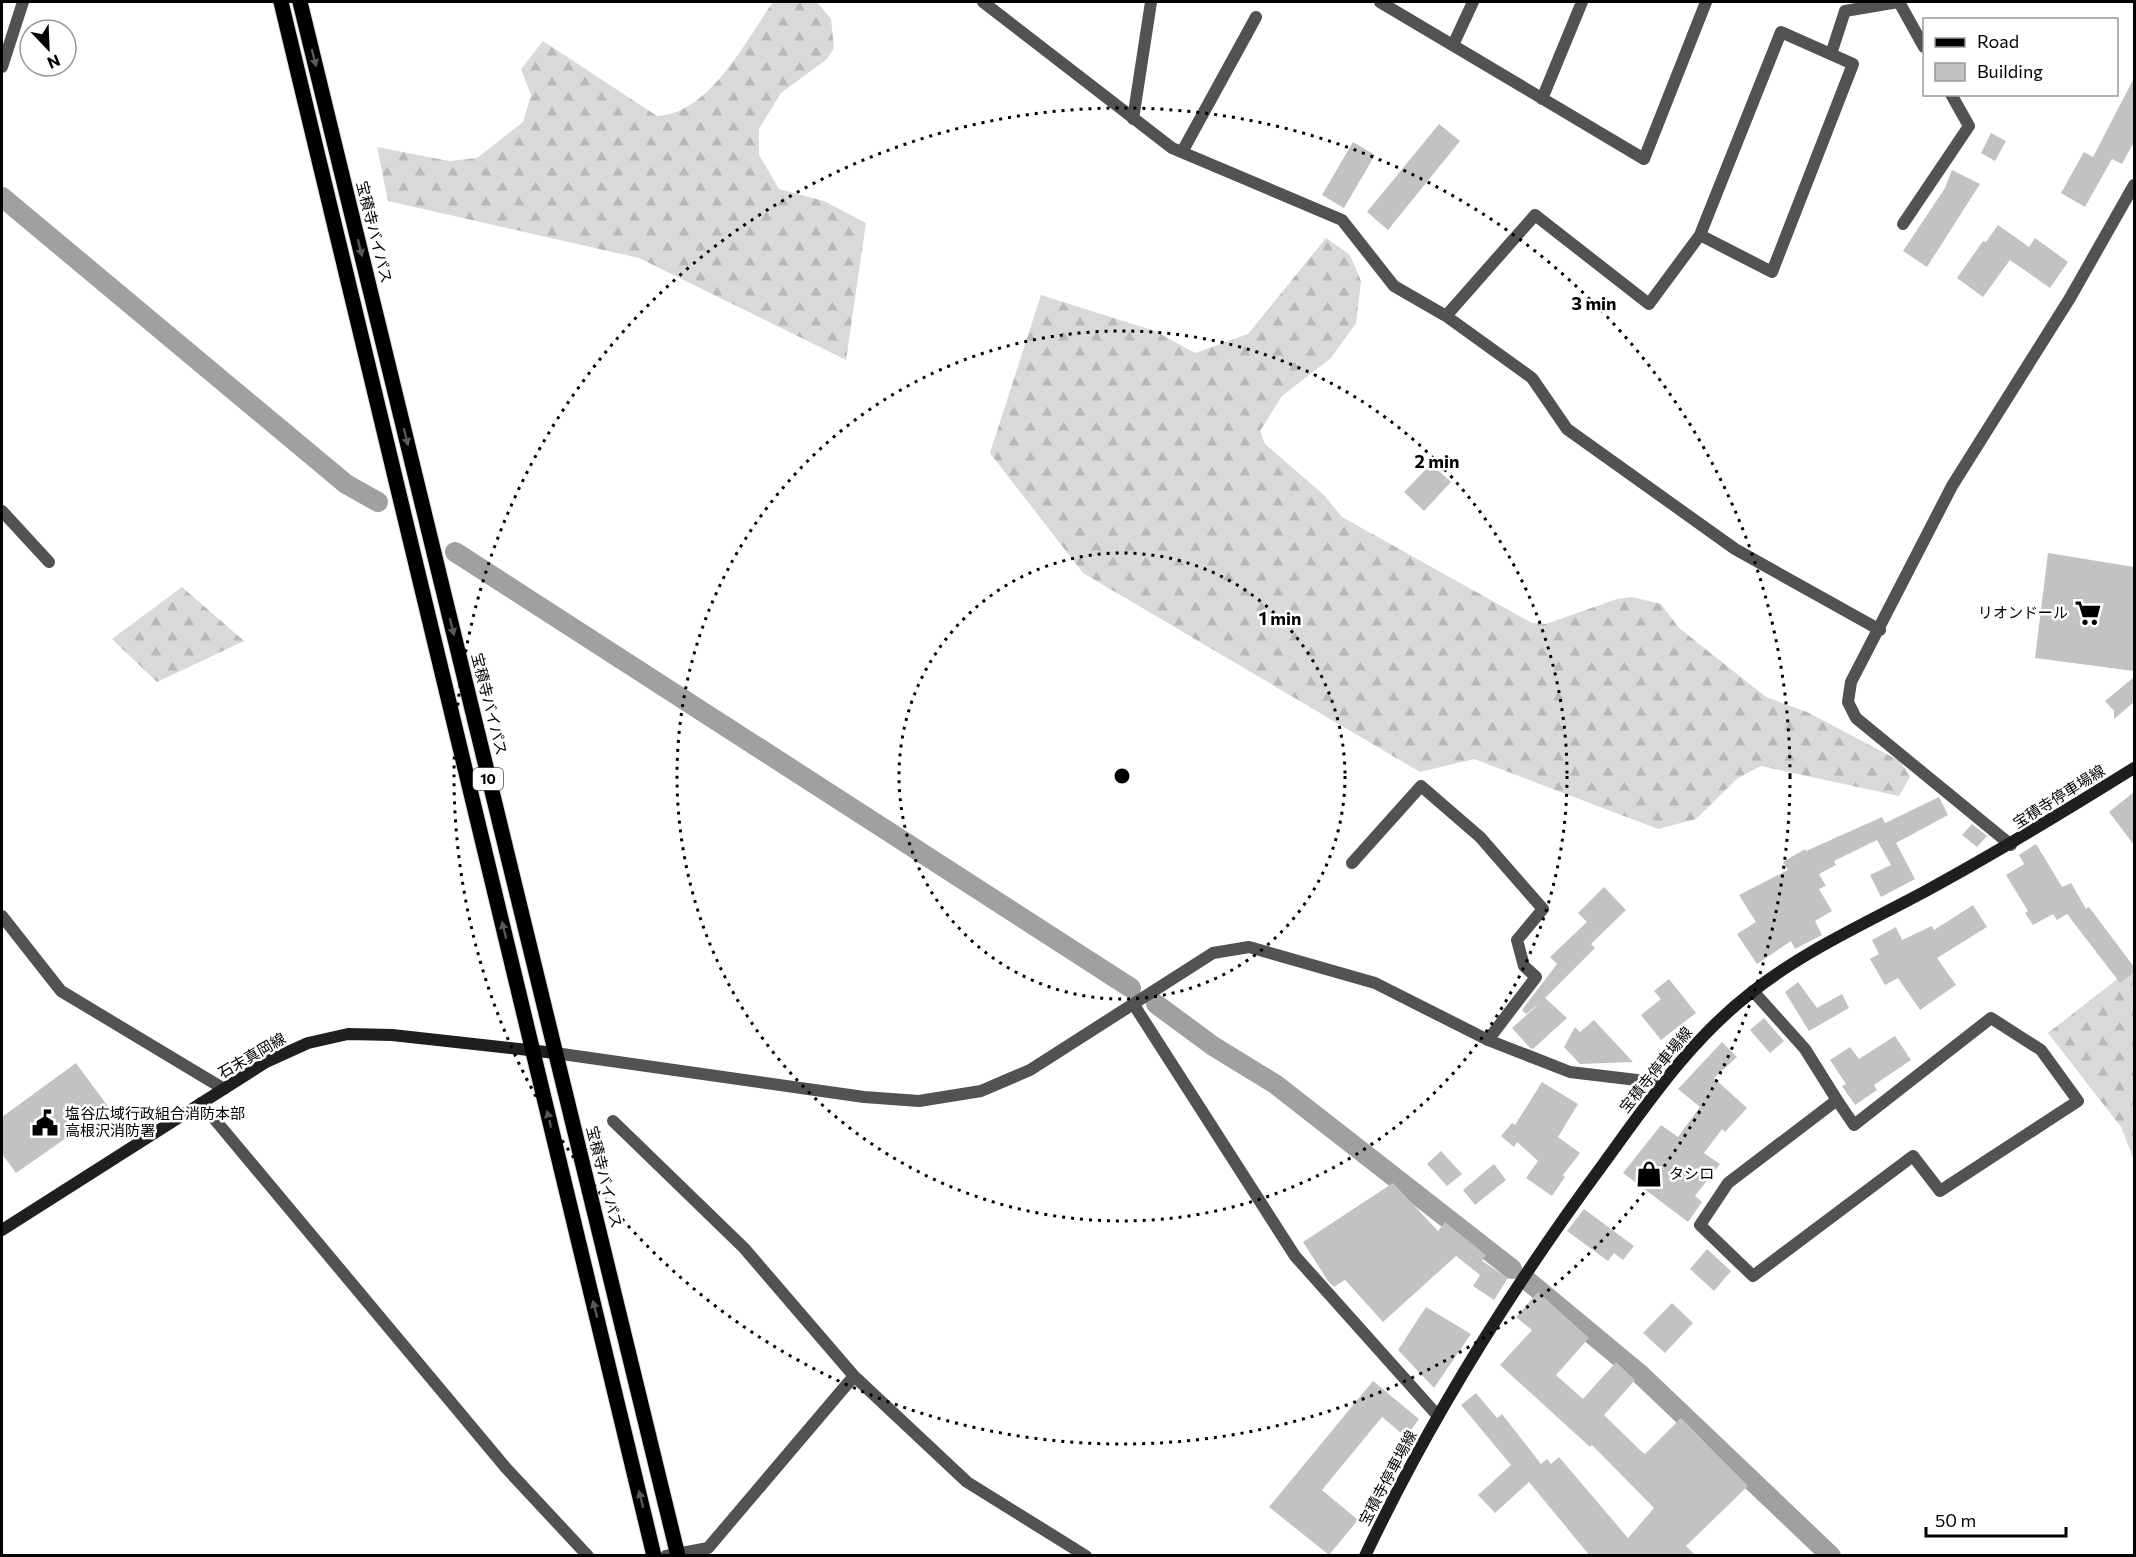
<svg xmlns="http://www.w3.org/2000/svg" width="2136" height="1557" font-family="Commissioner,'Noto Sans JP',sans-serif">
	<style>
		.forest { fill: url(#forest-firs) }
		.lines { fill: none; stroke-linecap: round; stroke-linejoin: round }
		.canal { stroke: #a0a0a0; stroke-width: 20 }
		.building { fill: #c2c2c2 }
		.primary-casing { stroke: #dbdbdb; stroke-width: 17 }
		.minor { stroke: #525252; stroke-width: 12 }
		.tertiary { stroke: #525252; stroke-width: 12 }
		.secondary { stroke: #1f1f1f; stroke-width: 12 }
		.primary { stroke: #000; stroke-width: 15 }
		.oneway { fill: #595959 }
		.ring { fill: none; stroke: #000; stroke-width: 3; stroke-dasharray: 3 6 }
		.labels { text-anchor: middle; stroke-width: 5; stroke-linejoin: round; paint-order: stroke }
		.shield { fill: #fff; stroke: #4c4c4c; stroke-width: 1.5 }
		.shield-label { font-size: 14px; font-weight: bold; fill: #000 }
		.street-label { font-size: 15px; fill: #000; stroke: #fff }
		.poi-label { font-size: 15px; fill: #000; stroke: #fff; text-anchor: start }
		.centre { fill: #000; stroke: #fff; stroke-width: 3 }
		.ring-label { font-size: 18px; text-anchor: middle; font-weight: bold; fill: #000; stroke: #fff; stroke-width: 5; stroke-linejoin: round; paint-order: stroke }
	</style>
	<defs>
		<pattern id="forest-firs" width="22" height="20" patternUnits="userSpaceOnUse" patternTransform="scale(1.5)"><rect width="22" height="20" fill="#d9d9d9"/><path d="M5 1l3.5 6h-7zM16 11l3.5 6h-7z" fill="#b8b8b8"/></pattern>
	</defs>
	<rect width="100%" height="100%" fill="#fff"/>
	<path class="forest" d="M 773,2 L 817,2 L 831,19 L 834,48 L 827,59 L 781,93 L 759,129 L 759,155 L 779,189 L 824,201 L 866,223 L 846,360 L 639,258 L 388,201 L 377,147 L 449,161 L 477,158 L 523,122 L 531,95 L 521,69 L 543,41 L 657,116 C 710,114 746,40 773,2 Z
		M 1326,238 L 1350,255 L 1361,281 L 1356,323 L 1331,358 L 1282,396 L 1260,431 L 1265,444 L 1324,495 L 1342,517 L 1532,623 L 1546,624 L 1617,599 L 1632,597 L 1661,604 L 1679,628 L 1766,697 L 1807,712 L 1900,761 L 1910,777 L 1899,796 L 1761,766 L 1738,778 L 1696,819 L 1658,829 L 1474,759 L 1420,772 L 1083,573 L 990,453 L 1041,295 L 1155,331 L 1195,353 L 1248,334 Z
		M 182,587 L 244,641 L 157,682 L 112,639 Z
		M 2134,966 L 2134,1160 L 2121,1127 L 2048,1033 Z"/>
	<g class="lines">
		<path class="canal" d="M 2,197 L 346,484 L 378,502
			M 455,552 L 1131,988
			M 1156,1004 L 1213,1046 L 1275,1084 L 1512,1269
			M 1529,1282 L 1641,1375 L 1831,1556"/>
	</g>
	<path class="building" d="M 2134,78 L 2134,142 L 2122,164 L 2112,159 L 2085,207 L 2061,193 L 2084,152 L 2093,157 Z
		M 1439,124 L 1460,141 L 1388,230 L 1367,212 Z
		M 1991,133 L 2006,141 L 1995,161 L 1981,153 Z
		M 1353,142 L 1375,155 L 1344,208 L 1322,195 Z
		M 1952,170 L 1980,184 L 1927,267 L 1903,251 L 1945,188 Z
		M 1998,225 L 2029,247 L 2035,238 L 2068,262 L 2050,288 L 2010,260 L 1983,297 L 1957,278 L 1983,241 L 1986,242 Z
		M 1431,464 L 1451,482 L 1424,511 L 1404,492 Z
		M 2048,553 L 2134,567 L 2134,671 L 2035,658 Z
		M 2134,677 L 2134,702 L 2114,719 L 2114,711 L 2105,701 Z
		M 2134,792 L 2134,845 L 2109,812 Z
		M 1939,797 L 1948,815 L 1896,843 L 1915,879 L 1881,897 L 1870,875 L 1891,865 L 1877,840 L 1834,861 L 1836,865 L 1819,874 L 1826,886 L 1819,889 L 1832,911 L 1815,921 L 1822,935 L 1795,949 L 1791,941 L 1757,964 L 1737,934 L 1756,922 L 1739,895 L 1788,870 L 1783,862 L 1805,849 L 1806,851 L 1882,817 L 1885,823 Z
		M 1972,824 L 1987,836 L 1977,847 L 1962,835 Z
		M 2036,844 L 2062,887 L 2071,883 L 2086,909 L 2089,907 L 2134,967 L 2134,972 L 2120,983 L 2067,914 L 2057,920 L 2053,914 L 2033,925 L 2025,913 L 2028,911 L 2006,875 L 2024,864 L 2019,855 Z
		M 1604,887 L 1626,910 L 1591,944 L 1595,948 L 1545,998 L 1567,1018 L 1533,1049 L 1530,1048 L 1512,1028 L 1541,1002 L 1526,1014 L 1522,1010 L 1557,964 L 1550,957 L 1587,922 L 1578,913 Z
		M 1973,905 L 1987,927 L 1937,958 L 1956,985 L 1920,1010 L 1898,978 L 1885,985 L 1870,959 L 1879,954 L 1872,940 L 1896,927 L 1902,940 L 1932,926 L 1934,930 Z
		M 1669,979 L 1696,1013 L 1661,1040 L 1641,1015 L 1661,999 L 1654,991 Z
		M 1798,982 L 1817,1008 L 1842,994 L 1849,1008 L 1809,1031 L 1785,992 Z
		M 1764,1018 L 1784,1041 L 1770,1053 L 1750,1030 Z
		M 1594,1020 L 1633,1062 L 1580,1064 L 1564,1047 L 1575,1027 L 1580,1032 Z
		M 1895,1036 L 1911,1060 L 1874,1085 L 1877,1090 L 1855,1105 L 1842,1086 L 1846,1084 L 1830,1060 L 1850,1047 L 1859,1059 Z
		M 1722,1042 L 1737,1057 L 1714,1078 L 1747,1108 L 1725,1132 L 1722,1129 L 1704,1153 L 1720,1164 L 1695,1196 L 1702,1202 L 1688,1222 L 1623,1173 L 1661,1125 L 1678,1137 L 1700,1107 L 1678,1089 Z
		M 76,1063 L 109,1108 L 16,1173 L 2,1154 L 2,1117 Z
		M 1542,1082 L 1578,1104 L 1558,1137 L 1580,1153 L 1563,1175 L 1565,1177 L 1552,1196 L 1526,1178 L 1538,1161 L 1517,1142 L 1514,1147 L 1501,1136 L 1512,1123 L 1515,1125 Z
		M 1441,1151 L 1462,1174 L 1447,1186 L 1427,1164 Z
		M 1494,1164 L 1506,1180 L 1475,1205 L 1463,1190 Z
		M 1393,1183 L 1438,1231 L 1445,1222 L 1486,1255 L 1482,1261 L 1508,1278 L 1494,1300 L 1473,1286 L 1480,1275 L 1456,1256 L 1383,1322 L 1345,1280 L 1334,1287 L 1328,1281 L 1303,1242 Z
		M 1584,1209 L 1634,1246 L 1623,1260 L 1614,1253 L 1608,1261 L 1567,1231 Z
		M 1707,1249 L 1731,1271 L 1714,1291 L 1690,1269 Z
		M 1538,1292 L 1589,1338 L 1556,1375 L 1583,1399 L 1616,1362 L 1635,1380 L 1604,1415 L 1641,1451 L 1645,1454 L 1681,1418 L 1748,1486 L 1686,1546 L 1696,1556 L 1590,1556 L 1529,1482 L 1495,1513 L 1478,1495 L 1511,1465 L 1461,1405 L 1476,1393 L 1497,1418 L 1502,1414 L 1541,1464 L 1547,1459 L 1551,1464 L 1559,1457 L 1628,1538 L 1654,1508 L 1592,1445 L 1590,1447 L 1500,1365 L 1532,1330 L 1516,1317 Z
		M 1672,1303 L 1693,1323 L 1665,1353 L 1643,1333 Z
		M 1426,1307 L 1471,1334 L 1434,1388 L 1398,1350 Z
		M 1373,1381 L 1419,1419 L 1406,1437 L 1382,1417 L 1322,1490 L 1358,1520 L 1329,1555 L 1269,1507 Z"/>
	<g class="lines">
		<g class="primary-casing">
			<path id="primary" d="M 281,2 L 654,1556
				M 300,2 L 678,1556"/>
		</g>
		<path class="minor" d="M 983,2 L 1172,148 L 1342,220 L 1394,286 L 1446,316 L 1532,378 L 1567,429 L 1735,549 L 1880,630
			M 1380,2 L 1644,159 L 1706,2
			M 1899,2 L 1924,47
			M 1453,45 L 1473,2
			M 1831,54 L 1845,11 L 1898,2
			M 2,67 L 23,2
			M 1542,99 L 1582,2
			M 1133,119 L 1151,2
			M 1182,152 L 1256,17
			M 1903,224 L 1969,126 L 1951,94
			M 1446,316 L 1535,215 L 1649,304 L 1700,235 L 1781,32 L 1853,64 L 1772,272 L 1700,235
			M 2,511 L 49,562
			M 2011,845 L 1856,718 L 1848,702 L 1851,682 L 1952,486 L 2070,298 L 2134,185
			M 1352,863 L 1421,786 L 1480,837 L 1543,909 L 1517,940 L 1524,966 L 1536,977 L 1488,1040
			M 2,916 L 61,991 L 224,1089
			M 1753,991 L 1805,1049 L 1837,1100 L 1728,1183 L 1700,1225 L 1753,1276 L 1913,1156 L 1940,1191 L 2078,1101 L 2041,1050 L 1991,1018 L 1854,1125 L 1837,1100
			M 1134,1005 L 1295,1256 L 1438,1416
			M 201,1103 L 506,1468 L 588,1556
			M 613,1121 L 744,1248 L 854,1376 L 967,1482 L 1086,1556
			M 666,1556 L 708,1548 L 854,1376"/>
		<path class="tertiary" d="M 555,1053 L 864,1097 L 919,1101 L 981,1091 L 1030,1070 L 1213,953 L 1249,947 L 1375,983 L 1488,1040 L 1570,1072 L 1662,1083"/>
		<path class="secondary" d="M 2,1230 L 266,1062 L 308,1043 L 348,1034 L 392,1035 L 555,1053
			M 1365,1556 C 1431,1417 1513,1286 1604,1163 C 1649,1101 1691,1039 1752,992 C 1804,951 1866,923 1924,892 C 1996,853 2065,811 2134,768"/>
		<use href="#primary" class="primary"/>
	</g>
	<defs><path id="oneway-solid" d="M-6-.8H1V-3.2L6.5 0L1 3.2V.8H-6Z" transform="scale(1.5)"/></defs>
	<g class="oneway">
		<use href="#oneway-solid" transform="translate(314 58) rotate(76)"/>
		<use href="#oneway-solid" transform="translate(360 248) rotate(76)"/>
		<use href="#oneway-solid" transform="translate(406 437) rotate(76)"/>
		<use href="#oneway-solid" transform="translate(452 627) rotate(76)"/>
		<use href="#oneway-solid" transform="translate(504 930) rotate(-104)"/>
		<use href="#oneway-solid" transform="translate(549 1119) rotate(-104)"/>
		<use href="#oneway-solid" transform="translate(595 1309) rotate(-104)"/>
		<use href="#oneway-solid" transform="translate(641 1499) rotate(-104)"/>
	</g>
	<g class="ring">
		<circle cx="1122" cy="776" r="223"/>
		<circle cx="1122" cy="776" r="445"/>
		<circle cx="1122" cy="776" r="668"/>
	</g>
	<defs>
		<g id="supermarket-bare" transform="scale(2.07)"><path d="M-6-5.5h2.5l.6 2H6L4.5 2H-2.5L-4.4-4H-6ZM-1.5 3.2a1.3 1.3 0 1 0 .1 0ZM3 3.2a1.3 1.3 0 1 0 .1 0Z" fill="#000" stroke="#fff" stroke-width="2.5" paint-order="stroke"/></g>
		<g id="civic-bare" transform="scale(2.07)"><path d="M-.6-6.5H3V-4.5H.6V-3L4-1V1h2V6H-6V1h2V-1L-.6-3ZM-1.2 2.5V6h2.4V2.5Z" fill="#000" stroke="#fff" stroke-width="2.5" paint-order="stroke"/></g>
		<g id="shop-bare" transform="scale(2.07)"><path d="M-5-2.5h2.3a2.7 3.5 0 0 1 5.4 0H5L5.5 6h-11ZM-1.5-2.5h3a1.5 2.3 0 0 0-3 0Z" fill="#000" stroke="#fff" stroke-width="2.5" paint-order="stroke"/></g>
	</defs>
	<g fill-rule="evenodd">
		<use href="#supermarket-bare" x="2088" y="613"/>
		<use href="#civic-bare" x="45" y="1123"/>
		<use href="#shop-bare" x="1649" y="1174"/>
	</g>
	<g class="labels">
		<rect class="shield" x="473" y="768" width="30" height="22" rx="4.5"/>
		<g class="shield-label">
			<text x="488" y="784">10</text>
		</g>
		<g class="street-label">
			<text transform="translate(374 232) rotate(76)" y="5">宝積寺バイパス</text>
			<text transform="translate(489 704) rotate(76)" y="5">宝積寺バイパス</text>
			<text transform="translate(2059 797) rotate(-32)" y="5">宝積寺停車場線</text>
			<text transform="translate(252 1056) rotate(-30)" y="5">石末真岡線</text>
			<text transform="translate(1656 1070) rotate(-51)" y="5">宝積寺停車場線</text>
			<text transform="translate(604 1177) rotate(76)" y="5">宝積寺バイパス</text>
			<text transform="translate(1388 1478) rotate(-62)" y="5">宝積寺停車場線</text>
		</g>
		<g class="poi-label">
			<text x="2068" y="618" text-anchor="end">リオンドール</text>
			<text x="65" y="1119">塩谷広域行政組合消防本部<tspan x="65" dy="17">高根沢消防署</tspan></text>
			<text x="1669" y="1179">タシロ</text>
		</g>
	</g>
	<circle cx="1122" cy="776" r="9" class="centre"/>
	<g class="ring-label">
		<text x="1594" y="310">3 min</text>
		<text x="1437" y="468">2 min</text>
		<text x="1280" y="625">1 min</text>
	</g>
	<rect width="2136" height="1557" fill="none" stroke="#000000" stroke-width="6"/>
	<rect x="1923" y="18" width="195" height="78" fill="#ffffff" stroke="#999999" stroke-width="1.5"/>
	<rect x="1935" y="38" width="30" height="9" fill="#000000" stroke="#999999" stroke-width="1.5"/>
	<text x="1977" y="48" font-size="18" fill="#000000">Road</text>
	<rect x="1935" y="63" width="30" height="18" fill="#c2c2c2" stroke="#999999" stroke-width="1.5"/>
	<text x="1977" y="78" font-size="18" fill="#000000">Building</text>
	<g transform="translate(48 48) rotate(157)"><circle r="28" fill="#ffffff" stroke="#999999" stroke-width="1.5"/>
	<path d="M0-4.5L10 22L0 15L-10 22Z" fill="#000000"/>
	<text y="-9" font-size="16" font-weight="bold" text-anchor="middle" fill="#000000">N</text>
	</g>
	<path d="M1926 1527v9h140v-9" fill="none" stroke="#000000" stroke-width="3"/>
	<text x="1935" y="1527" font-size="18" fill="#000000" stroke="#ffffff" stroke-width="4.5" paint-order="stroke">50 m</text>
</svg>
